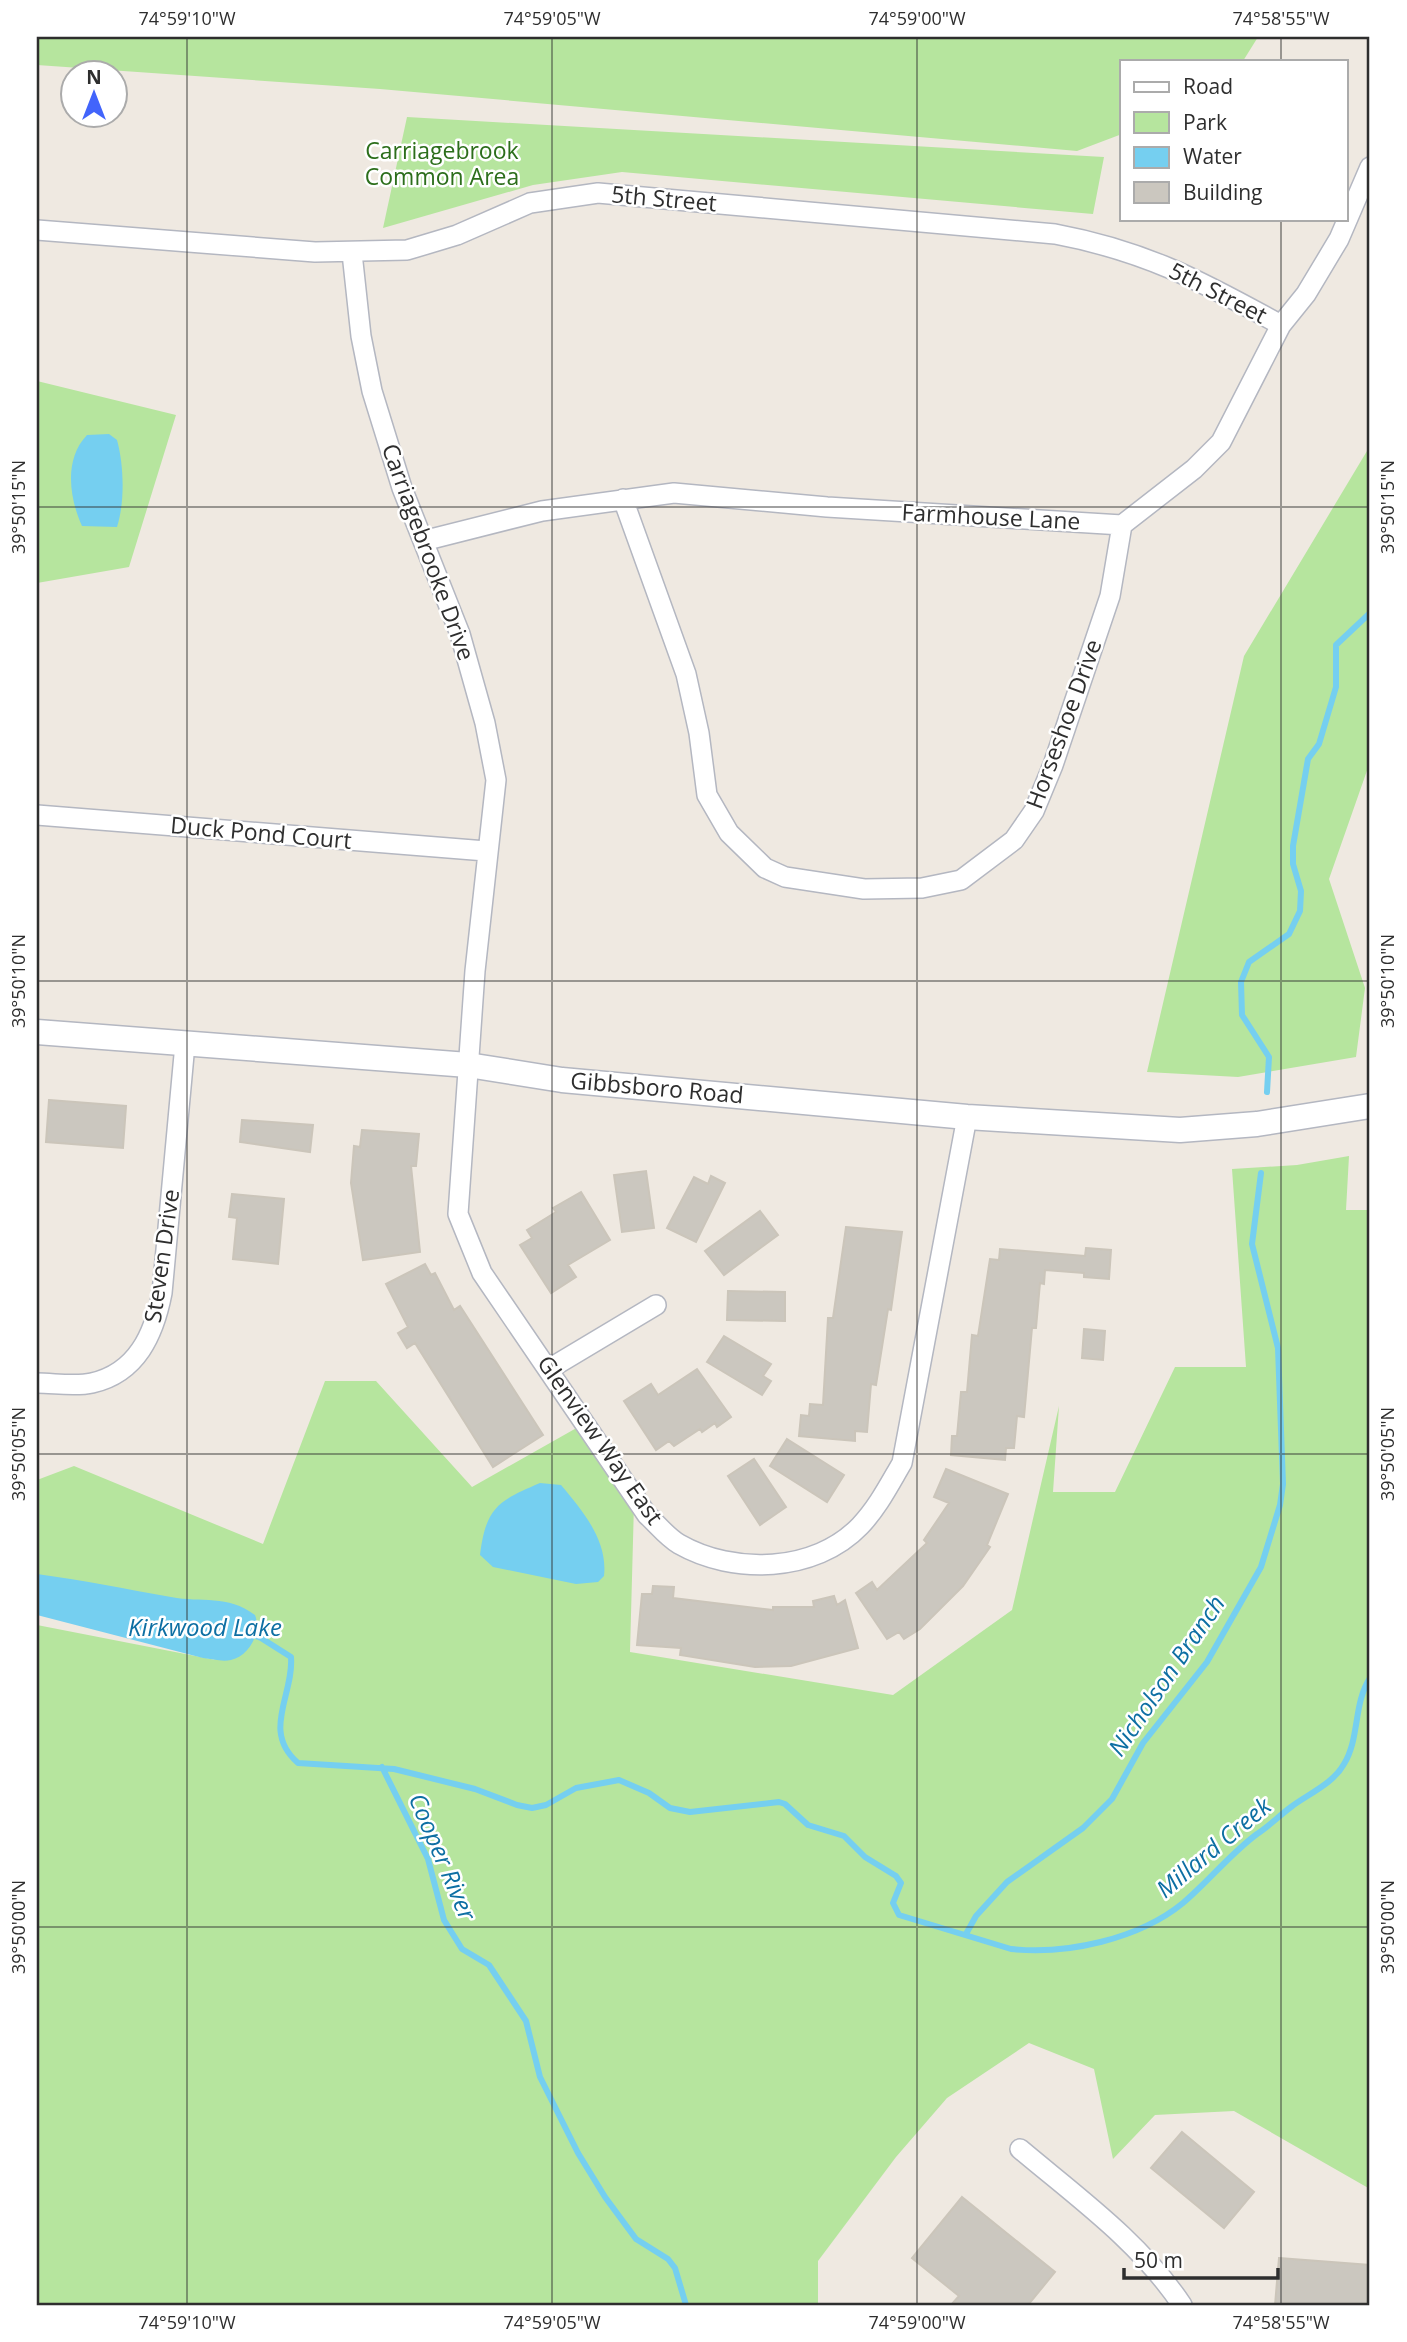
<svg xmlns="http://www.w3.org/2000/svg" width="1407" height="2342" font-family="'Open Sans',sans-serif">
	<style>
		.green { fill: #b6e59e }
		.water { fill: #75cff0 }
		.lines { fill: none; stroke-linecap: round; stroke-linejoin: round }
		.stream { stroke: #75cff0; stroke-width: 6 }
		.building { fill: #cbc7bf; stroke: #cbc5ba; stroke-width: 2 }
		.minor-casing { stroke: #b4b7c1; stroke-width: 22 }
		.tertiary-casing { stroke: #b4b7c1; stroke-width: 27 }
		.minor { stroke: #fff; stroke-width: 19 }
		.tertiary { stroke: #fff; stroke-width: 24 }
		.ticks { fill: none; stroke: #2e2e2e; stroke-width: 2; stroke-opacity: 0.45 }
		.labels { text-anchor: middle; stroke-width: 5; stroke-linejoin: round; paint-order: stroke }
		.park-label { font-size: 23px; fill: #2c6e1b; stroke: #fff }
		.street-label { font-size: 23px; fill: #2e2e2e; stroke: #fff }
		.water-label { font-size: 24px; font-style: italic; fill: #0d6fa3; stroke: #fff }
		.neatline { fill: none; stroke: #2e2e2e; stroke-width: 2.5 }
		.ticks-label { font-size: 18px; text-anchor: middle; fill: #2e2e2e }
	</style>
	<rect width="100%" height="100%" fill="#efe9e1"/>
	<path class="green" d="M 37,37 L 1258,37 L 1243,61 L 1122,61 L 1122,134 L 1077,151 L 380,89 L 37,65 Z
		M 407,117 L 1104,157 L 1093,214 L 622,172 L 533,185 L 383,228 Z
		M 37,381 L 176,415 L 129,567 L 37,583 Z
		M 1370,446 L 1370,762 L 1329,879 L 1365,988 L 1356,1057 L 1238,1077 L 1147,1072 L 1244,656 Z
		M 1349,1156 L 1346,1210 L 1370,1210 L 1370,2189 L 1234,2111 L 1155,2115 L 1113,2159 L 1094,2069 L 1029,2043 L 947,2098 L 896,2157 L 818,2261 L 818,2305 L 37,2305 L 37,1625 L 216,1660 L 37,1585 L 37,1480 L 74,1466 L 263,1544 L 325,1381 L 376,1381 L 472,1487 L 580,1426 L 634,1504 L 630,1652 L 893,1695 L 1012,1610 L 1059,1406 L 1053,1492 L 1115,1492 L 1175,1367 L 1246,1367 L 1232,1169 L 1297,1165 Z"/>
	<path class="water" d="M 109,434 L 117,440 C 124,465 125,502 117,527 L 82,526 C 69,497 64,459 87,435 Z
		M 540,1483 L 561,1485 C 583,1511 608,1541 604,1576 L 598,1582 L 576,1584 L 493,1567 L 480,1555 C 486,1507 498,1501 540,1483 Z
		M 37,1574 C 82,1580 126,1589 171,1597 C 202,1603 227,1594 255,1615 C 262,1633 249,1656 231,1660 C 222,1662 212,1659 203,1658 L 37,1615 Z"/>
	<g class="lines">
		<path class="stream" d="M 1267,1092 L 1269,1057 L 1242,1015 L 1241,982 L 1249,962 L 1289,934 L 1300,911 L 1301,891 L 1293,864 L 1293,846 L 1308,759 L 1319,744 L 1336,687 L 1336,645 L 1370,613
			M 248,1633 L 261,1638 L 291,1657 C 294,1695 261,1731 298,1763 L 394,1769 L 475,1789 L 517,1805 L 532,1808 L 546,1805 L 576,1788 L 619,1780 L 649,1793 L 670,1808 L 690,1812 L 779,1802 L 785,1804 L 808,1825 L 844,1836 L 865,1857 L 896,1876 L 901,1883 L 893,1903 L 899,1915 L 1011,1949 C 1067,1955 1139,1939 1183,1903 C 1209,1881 1230,1854 1257,1834 C 1269,1826 1279,1816 1291,1807 C 1308,1794 1333,1784 1344,1764 C 1360,1738 1353,1704 1370,1678
			M 382,1767 L 428,1859 L 444,1920 L 462,1949 L 489,1965 L 526,2021 L 540,2077 L 578,2153 L 605,2197 L 636,2239 L 668,2259 L 675,2268 L 686,2305
			M 966,1934 L 976,1916 L 1007,1882 L 1083,1828 L 1112,1799 L 1143,1743 L 1207,1662 L 1261,1567 L 1280,1505 L 1283,1484 L 1278,1348 L 1252,1244 L 1261,1173"/>
	</g>
	<path class="building" d="M 49,1100 L 126,1106 L 123,1148 L 46,1142 Z
		M 242,1120 L 313,1125 L 310,1152 L 240,1142 Z
		M 362,1130 L 419,1134 L 416,1166 L 411,1166 L 420,1252 L 363,1260 L 351,1183 L 354,1146 L 360,1147 Z
		M 646,1171 L 654,1228 L 622,1232 L 614,1175 Z
		M 711,1176 L 725,1183 L 696,1242 L 667,1228 L 694,1177 L 708,1184 Z
		M 581,1192 L 610,1240 L 568,1265 L 576,1277 L 551,1293 L 520,1245 L 532,1238 L 527,1230 L 556,1212 L 553,1208 Z
		M 232,1194 L 284,1199 L 278,1264 L 233,1259 L 237,1218 L 229,1217 Z
		M 760,1211 L 778,1235 L 724,1275 L 705,1251 Z
		M 846,1227 L 902,1232 L 891,1310 L 888,1309 L 876,1385 L 871,1384 L 867,1432 L 855,1431 L 855,1441 L 799,1436 L 801,1415 L 809,1416 L 810,1404 L 823,1405 L 828,1318 L 833,1318 Z
		M 1086,1248 L 1111,1250 L 1109,1279 L 1084,1277 L 1084,1273 L 1045,1270 L 1044,1284 L 1040,1283 L 1036,1328 L 1032,1328 L 1024,1417 L 1017,1416 L 1014,1448 L 1006,1448 L 1005,1460 L 951,1455 L 952,1436 L 957,1436 L 961,1392 L 967,1392 L 972,1335 L 978,1336 L 990,1259 L 999,1260 L 1000,1249 L 1085,1256 Z
		M 425,1264 L 431,1275 L 435,1273 L 454,1310 L 460,1306 L 543,1435 L 493,1467 L 415,1343 L 407,1348 L 398,1333 L 408,1327 L 386,1284 Z
		M 728,1291 L 785,1292 L 785,1321 L 727,1320 Z
		M 1084,1329 L 1105,1331 L 1103,1360 L 1082,1358 Z
		M 724,1336 L 771,1364 L 763,1376 L 771,1381 L 762,1395 L 707,1362 Z
		M 697,1369 L 731,1417 L 717,1427 L 715,1423 L 702,1432 L 700,1429 L 674,1446 L 669,1441 L 656,1450 L 624,1401 L 651,1384 L 658,1395 Z
		M 787,1439 L 844,1475 L 827,1502 L 770,1466 Z
		M 754,1459 L 786,1507 L 760,1525 L 728,1476 Z
		M 946,1469 L 1008,1494 L 987,1545 L 990,1547 L 963,1586 L 920,1629 L 904,1639 L 899,1632 L 887,1639 L 856,1593 L 872,1582 L 877,1590 L 927,1543 L 924,1540 L 949,1503 L 934,1497 Z
		M 653,1586 L 674,1587 L 673,1598 L 773,1610 L 773,1607 L 814,1607 L 813,1601 L 834,1596 L 837,1605 L 845,1600 L 858,1648 L 791,1666 L 755,1667 L 680,1655 L 681,1648 L 637,1645 L 642,1594 L 652,1594 Z
		M 1182,2132 L 1254,2192 L 1224,2228 L 1151,2168 Z
		M 962,2197 L 1055,2272 L 1028,2305 L 951,2305 L 959,2296 L 912,2258 Z
		M 1279,2258 L 1370,2265 L 1370,2305 L 1275,2305 Z"/>
	<g class="lines">
		<g class="minor-casing">
			<path id="minor" d="M 37,230 L 315,252 L 407,250 L 457,235 L 530,203 L 598,193 L 1055,234 C 1146,251 1201,281 1281,325
				M 352,253 L 361,336 L 372,391 L 402,488 L 460,634 L 485,723 L 496,780 L 475,971 L 458,1214 L 482,1273 L 647,1515 C 657,1524 667,1537 679,1544 C 733,1575 815,1573 860,1526 C 878,1507 889,1485 902,1463 L 967,1117
				M 623,499 L 686,674 L 699,733 L 707,795 L 729,833 L 765,868 L 785,877 L 864,889 L 922,888 L 961,880 L 1014,840 L 1034,811 L 1053,765 L 1110,596 L 1122,525
				M 423,541 L 542,511 L 674,493 L 827,507 L 1122,525 L 1194,469 L 1221,442 L 1281,325 L 1306,294 L 1339,239 L 1370,167
				M 37,815 L 486,851
				M 549,1369 L 656,1305
				M 37,1383 C 54,1383 75,1387 92,1383 C 137,1373 154,1334 162,1293 L 185,1044
				M 1020,2149 C 1077,2197 1140,2242 1182,2305"/>
		</g>
		<g class="tertiary-casing">
			<path id="tertiary" d="M 37,1032 L 468,1065 L 562,1080 L 967,1117 L 1180,1130 L 1257,1124 L 1370,1106"/>
		</g>
		<use href="#minor" class="minor"/>
		<use href="#tertiary" class="tertiary"/>
	</g>
	<path class="ticks" d="M 187,37 L 187,2305M 552,37 L 552,2305M 917,37 L 917,2305M 1281,37 L 1281,61M 1281,219 L 1281,2305M 37,507 L 1370,507M 37,981 L 1370,981M 37,1454 L 1370,1454M 37,1927 L 1370,1927"/>
	<g class="labels">
		<g class="park-label">
			<text x="442" y="159">Carriagebrook<tspan x="442" dy="26">Common Area</tspan></text>
		</g>
		<g class="street-label">
			<text transform="translate(664 199) rotate(5)" y="8">5th Street</text>
			<text transform="translate(1218 293) rotate(27)" y="8">5th Street</text>
			<text transform="translate(991 517) rotate(3)" y="8">Farmhouse Lane</text>
			<text transform="translate(428 552) rotate(70)" y="8">Carriagebrooke Drive</text>
			<text transform="translate(1064 724) rotate(-70)" y="8">Horseshoe Drive</text>
			<text transform="translate(261 833) rotate(5)" y="8">Duck Pond Court</text>
			<text transform="translate(657 1088) rotate(5)" y="8">Gibbsboro Road</text>
			<text transform="translate(162 1256) rotate(-82)" y="8">Steven Drive</text>
			<text transform="translate(600 1440) rotate(55)" y="8">Glenview Way East</text>
		</g>
		<g class="water-label">
			<text x="205" y="1636">Kirkwood Lake</text>
			<text transform="translate(1167 1676) rotate(-56)" y="8">Nicholson Branch</text>
			<text transform="translate(1214 1848) rotate(-40)" y="8">Millard Creek</text>
			<text transform="translate(442 1857) rotate(67)" y="8">Cooper River</text>
		</g>
	</g>
	<rect width="1407" height="2342" fill="none" stroke="#ffffff" stroke-width="77"/>
	<rect x="1120" y="60" width="228" height="161" fill="#ffffff" stroke="#ababab" stroke-width="2"/>
	<rect x="1134" y="82" width="35" height="10" fill="#ffffff" stroke="#ababab" stroke-width="2"/>
	<text x="1183" y="94" font-size="21" fill="#2e2e2e">Road</text>
	<rect x="1134" y="112" width="35" height="21" fill="#b6e59e" stroke="#ababab" stroke-width="2"/>
	<text x="1183" y="130" font-size="21" fill="#2e2e2e">Park</text>
	<rect x="1134" y="147" width="35" height="21" fill="#75cff0" stroke="#ababab" stroke-width="2"/>
	<text x="1183" y="164" font-size="21" fill="#2e2e2e">Water</text>
	<rect x="1134" y="182" width="35" height="21" fill="#cbc7bf" stroke="#ababab" stroke-width="2"/>
	<text x="1183" y="200" font-size="21" fill="#2e2e2e">Building</text>
	<g transform="translate(94 94)"><circle r="33" fill="#ffffff" stroke="#ababab" stroke-width="2"/>
	<path d="M0-5L12 26L0 18L-12 26Z" fill="#4264fb"/>
	<text y="-10" font-size="19" font-weight="bold" text-anchor="middle" fill="#2e2e2e">N</text>
	</g>
	<path d="M1124 2268v10h154v-10" fill="none" stroke="#2e2e2e" stroke-width="3.5"/>
	<text x="1134" y="2268" font-size="21" fill="#2e2e2e" stroke="#ffffff" stroke-width="5" paint-order="stroke">50 m</text>
	<rect x="38" y="38" width="1330" height="2266" class="neatline"/>
	<g class="ticks-label">
		<text x="187" y="25">74°59'10"W</text>
		<text x="552" y="25">74°59'05"W</text>
		<text x="917" y="25">74°59'00"W</text>
		<text x="1281" y="25">74°58'55"W</text>
		<text transform="translate(19 507) rotate(-90)" y="6">39°50'15"N</text>
		<text transform="translate(1388 507) rotate(-90)" y="6">39°50'15"N</text>
		<text transform="translate(19 981) rotate(-90)" y="6">39°50'10"N</text>
		<text transform="translate(1388 981) rotate(-90)" y="6">39°50'10"N</text>
		<text transform="translate(19 1454) rotate(-90)" y="6">39°50'05"N</text>
		<text transform="translate(1388 1454) rotate(-90)" y="6">39°50'05"N</text>
		<text transform="translate(19 1927) rotate(-90)" y="6">39°50'00"N</text>
		<text transform="translate(1388 1927) rotate(-90)" y="6">39°50'00"N</text>
		<text x="187" y="2329">74°59'10"W</text>
		<text x="552" y="2329">74°59'05"W</text>
		<text x="917" y="2329">74°59'00"W</text>
		<text x="1281" y="2329">74°58'55"W</text>
	</g>
</svg>
